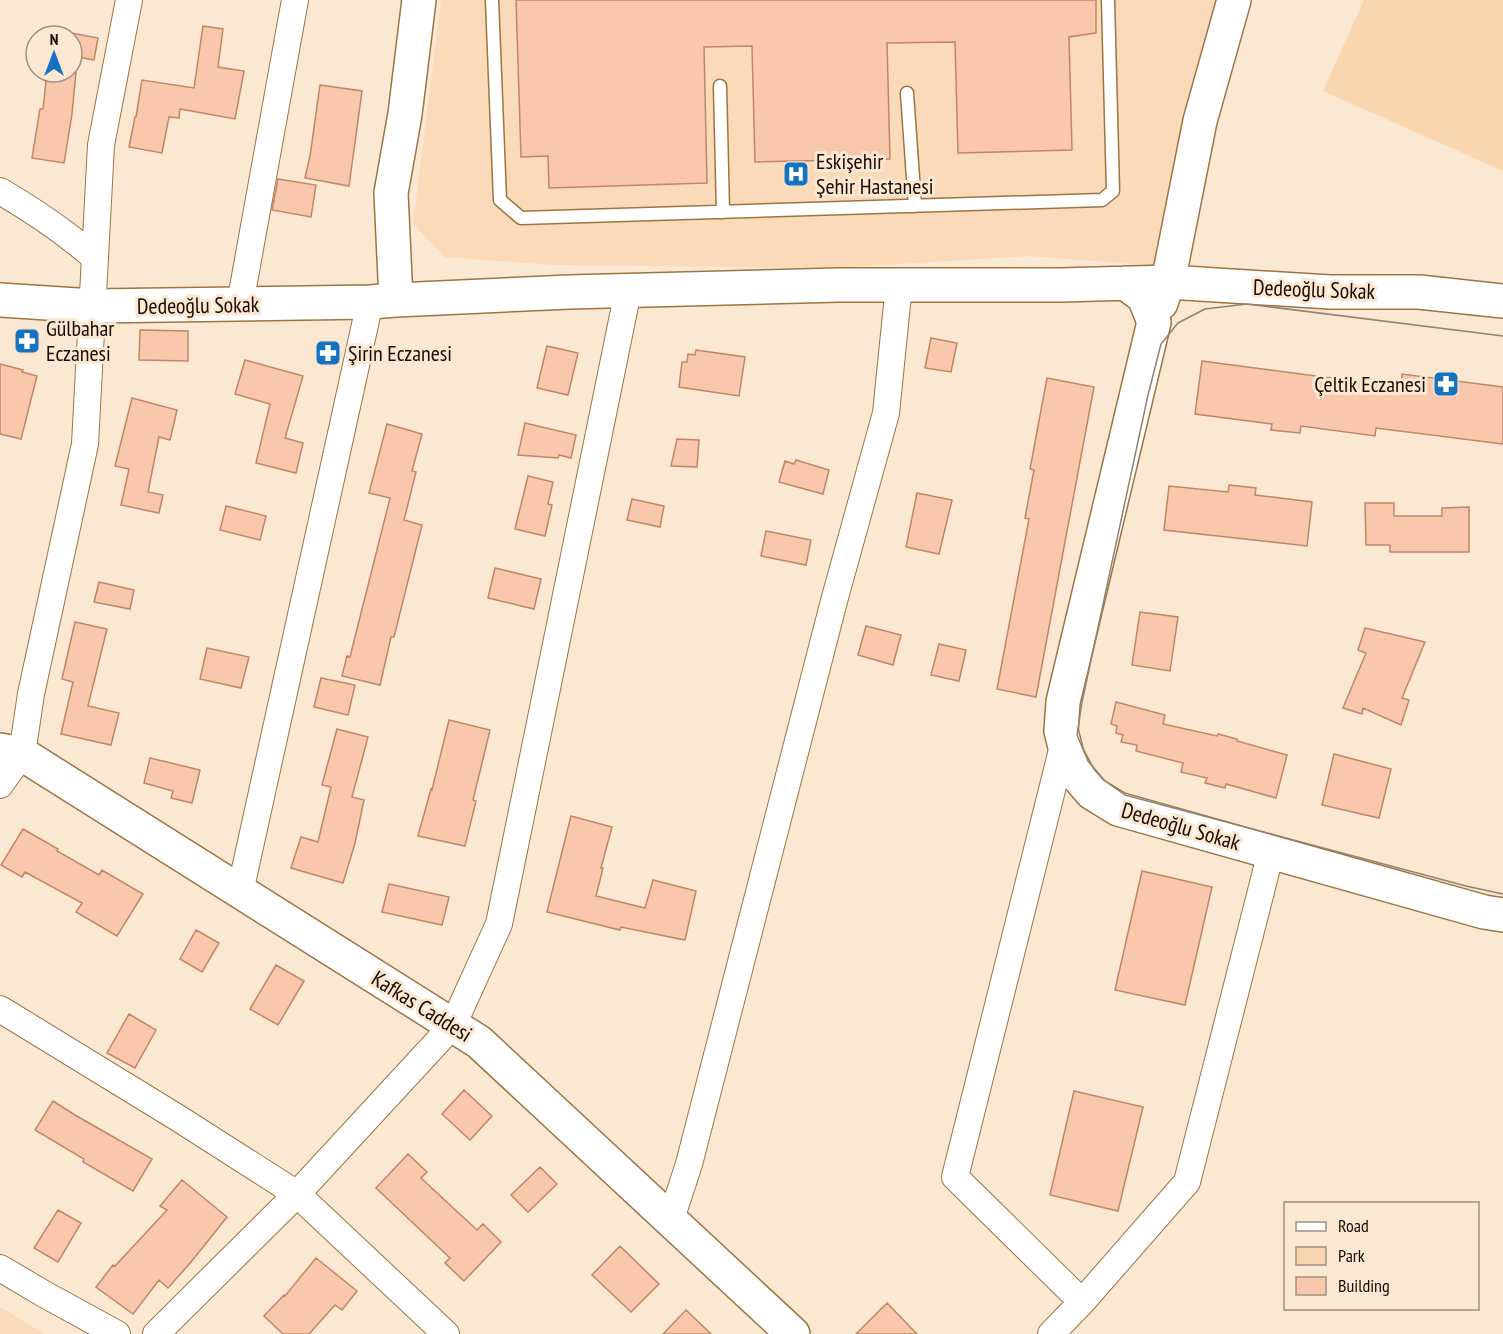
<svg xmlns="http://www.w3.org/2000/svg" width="1503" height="1334" font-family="'PT Sans Narrow',sans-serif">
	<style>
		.built { fill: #fadab8 }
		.green { fill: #f9d6af }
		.building { fill: #f9c7ac; stroke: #c18666; stroke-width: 1.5 }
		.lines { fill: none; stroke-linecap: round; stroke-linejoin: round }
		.lane-casing { stroke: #9e7441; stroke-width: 15 }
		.street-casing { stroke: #9e7441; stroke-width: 28 }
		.secondary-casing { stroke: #9e7441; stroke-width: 36 }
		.lane { stroke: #fff; stroke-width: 12 }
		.street { stroke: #fff; stroke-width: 26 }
		.secondary { stroke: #fff; stroke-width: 33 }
		.tram { stroke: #938271; stroke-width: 1.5 }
		.labels { text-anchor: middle; stroke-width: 6; stroke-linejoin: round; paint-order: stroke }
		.poi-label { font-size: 22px; fill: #1b0b00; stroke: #fae8d3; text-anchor: start }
		.street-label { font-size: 22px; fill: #1b0b00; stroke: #fae8d3 }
	</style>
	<rect width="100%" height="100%" fill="#fae8d3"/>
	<path class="built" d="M 441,0 L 1216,0 L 1181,124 L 1160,266 L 1029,256 L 832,268 L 553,265 L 445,257 L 413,224 Z
		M 0,1307 L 44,1334 L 0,1334 Z"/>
	<path class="green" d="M 1364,0 L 1503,0 L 1503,171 L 1323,91 Z"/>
	<path class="building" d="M 516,0 L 1096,0 L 1096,33 L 1069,37 L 1072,150 L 958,153 L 955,42 L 887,43 L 890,159 L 755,162 L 752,46 L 704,47 L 707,183 L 549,188 L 548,156 L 521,157 Z
		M 203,26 L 223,29 L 218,67 L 244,71 L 235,119 L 180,109 L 179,118 L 169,117 L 162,153 L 129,147 L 135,117 L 136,117 L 142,80 L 194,88 Z
		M 66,32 L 98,38 L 94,60 L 72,56 L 72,36 L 66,36 Z
		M 47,72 L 76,72 L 72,114 L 64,163 L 32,158 L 40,109 L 43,109 Z
		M 320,85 L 362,91 L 349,186 L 305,178 L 310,156 Z
		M 278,179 L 316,185 L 311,217 L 272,210 Z
		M 140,330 L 188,331 L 188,361 L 139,360 Z
		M 931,338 L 957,343 L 951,372 L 925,368 Z
		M 547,346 L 578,353 L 568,395 L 537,388 Z
		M 696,350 L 745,357 L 739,396 L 679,387 L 682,362 L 687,362 L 688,354 L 695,355 Z
		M 245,360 L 303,376 L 285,438 L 303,443 L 296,473 L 256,463 L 270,404 L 235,394 Z
		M 1202,361 L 1401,387 L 1402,374 L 1503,387 L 1503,444 L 1376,428 L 1375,436 L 1301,426 L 1300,433 L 1271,430 L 1272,424 L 1195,414 Z
		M 0,364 L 23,370 L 22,372 L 37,376 L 21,439 L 0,434 Z
		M 1047,378 L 1094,387 L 1036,697 L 997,689 L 1029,519 L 1025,518 L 1034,470 L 1030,469 Z
		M 132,398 L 177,410 L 170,440 L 159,437 L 148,492 L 163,495 L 159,513 L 121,505 L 129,469 L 115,466 Z
		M 525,423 L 576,435 L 571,458 L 559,455 L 558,458 L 518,455 Z
		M 387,424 L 422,434 L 412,471 L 416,472 L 404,520 L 422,525 L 394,637 L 391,637 L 380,685 L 342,676 L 347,656 L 350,657 L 390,498 L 369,493 Z
		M 677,439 L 699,440 L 697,467 L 671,466 Z
		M 796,460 L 829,470 L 823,494 L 779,482 L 785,461 L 794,464 Z
		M 528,476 L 553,482 L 548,504 L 552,505 L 545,536 L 515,529 Z
		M 1229,485 L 1256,488 L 1255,495 L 1312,502 L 1307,546 L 1164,530 L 1169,486 L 1228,492 Z
		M 917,493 L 952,500 L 939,554 L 906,547 Z
		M 632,499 L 664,506 L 660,527 L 627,520 Z
		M 1365,503 L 1394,503 L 1394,516 L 1442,516 L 1442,508 L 1469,507 L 1469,552 L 1390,552 L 1390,545 L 1366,545 Z
		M 226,506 L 266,516 L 260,540 L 220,530 Z
		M 766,531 L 811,540 L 806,565 L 761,556 Z
		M 495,568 L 541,579 L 534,609 L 488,598 Z
		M 99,582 L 134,590 L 130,609 L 94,602 Z
		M 1140,612 L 1178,617 L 1170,671 L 1132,665 Z
		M 75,622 L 107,629 L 88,706 L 119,713 L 111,745 L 61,734 L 73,682 L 62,679 Z
		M 866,626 L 901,635 L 893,665 L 858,655 Z
		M 1365,628 L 1425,642 L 1402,698 L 1409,700 L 1401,725 L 1363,708 L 1362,714 L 1343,708 L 1366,653 L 1358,650 Z
		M 939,644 L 966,650 L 959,681 L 931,675 Z
		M 207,648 L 249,657 L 241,688 L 200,679 Z
		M 321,678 L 355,685 L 348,715 L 314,707 Z
		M 1116,702 L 1165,715 L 1163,724 L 1217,736 L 1218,734 L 1237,739 L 1237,741 L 1287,755 L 1276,798 L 1226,784 L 1225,788 L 1205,783 L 1207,778 L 1181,772 L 1183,763 L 1136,751 L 1137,745 L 1121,742 L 1123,735 L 1116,733 L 1117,726 L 1111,724 Z
		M 449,720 L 490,730 L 473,800 L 476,801 L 465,846 L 418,836 L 431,789 L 432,790 Z
		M 337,729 L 368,737 L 352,797 L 364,800 L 355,843 L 343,883 L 291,868 L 301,837 L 318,842 L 331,787 L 322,785 Z
		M 1334,754 L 1391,769 L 1379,818 L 1322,805 Z
		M 150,758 L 200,770 L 192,803 L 171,798 L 173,791 L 144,783 Z
		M 571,816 L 612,827 L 601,868 L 603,868 L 596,896 L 645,908 L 653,880 L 696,891 L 685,940 L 621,927 L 620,930 L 547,912 Z
		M 23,829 L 58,849 L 57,851 L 99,875 L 102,870 L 143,894 L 117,936 L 76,912 L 82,903 L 25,872 L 22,877 L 1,865 Z
		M 1142,871 L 1212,887 L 1185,1005 L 1115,990 Z
		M 389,884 L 449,897 L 442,925 L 382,912 Z
		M 196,930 L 219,943 L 202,972 L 180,959 Z
		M 276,965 L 304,981 L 278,1025 L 250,1009 Z
		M 129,1014 L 156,1030 L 135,1068 L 107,1053 Z
		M 464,1090 L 492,1116 L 470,1140 L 442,1114 Z
		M 1074,1091 L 1143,1107 L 1118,1211 L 1050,1195 Z
		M 53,1101 L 75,1115 L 152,1159 L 133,1191 L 83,1162 L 84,1159 L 35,1130 Z
		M 408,1154 L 427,1172 L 421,1178 L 477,1230 L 483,1224 L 501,1242 L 464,1281 L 445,1263 L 450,1258 L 376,1188 Z
		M 540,1167 L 557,1184 L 528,1212 L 511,1195 Z
		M 182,1180 L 227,1217 L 191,1262 L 168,1288 L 159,1280 L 133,1314 L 96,1287 L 113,1265 L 115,1266 L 167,1210 L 160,1206 Z
		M 58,1210 L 81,1223 L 58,1262 L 34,1248 Z
		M 620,1246 L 659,1284 L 631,1312 L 592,1275 Z
		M 316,1258 L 357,1291 L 342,1310 L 335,1305 L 309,1334 L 283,1334 L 264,1316 L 284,1295 L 285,1296 Z
		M 887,1303 L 917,1334 L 856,1334 Z
		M 686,1310 L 711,1334 L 663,1334 Z"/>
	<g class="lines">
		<g class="lane-casing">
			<path id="lane" d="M 492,0 L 500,200 L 521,218 L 1102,200 L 1113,191 L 1108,0
				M 720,86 L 723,212
				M 907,93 L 915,206"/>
		</g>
		<g class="street-casing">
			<path id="street" d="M 0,191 C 34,211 65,232 94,257
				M 240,304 L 295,0
				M 1064,742 L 955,1177 L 1082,1302
				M 0,785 L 22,754 L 31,694 L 85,444 L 101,145 L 129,0
				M 240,892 L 370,302
				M 0,1009 L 178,1118 L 297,1194 L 446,1334
				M 671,1219 L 689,1164 L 834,601 L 886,413 L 899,285
				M 0,1268 L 44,1294 L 117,1334
				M 156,1334 L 297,1194 L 453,1025 L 499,924 L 628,291
				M 1051,1334 L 1082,1302 L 1187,1182 L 1271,852"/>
		</g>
		<g class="secondary-casing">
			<path id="secondary" d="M 419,0 L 405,114 L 391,193 L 396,300 L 569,292 L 839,285 L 1061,285 L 1168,282 L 1200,121 L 1234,0
				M 1125,283 L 1144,297 L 1154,322 L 1063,702 L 1061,731 L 1067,755 L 1079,778 L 1092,793 L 1118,809 L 1484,912 L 1503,915
				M 0,300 L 93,306 L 370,302 L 396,300
				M 1161,303 L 1168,282 L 1330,292 L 1419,292 L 1503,301
				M 0,750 L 22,754 L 479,1042 L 793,1334"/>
		</g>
		<use href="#lane" class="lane"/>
		<use href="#street" class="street"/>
		<use href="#secondary" class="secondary"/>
		<path class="tram" d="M 1503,336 L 1247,304 L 1205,309 L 1178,323 L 1161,344 L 1148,395 L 1082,702 L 1077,735 L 1088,761 L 1105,781 L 1125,795 L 1466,886 L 1503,894"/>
	</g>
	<defs>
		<g id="hospital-square" transform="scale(1.35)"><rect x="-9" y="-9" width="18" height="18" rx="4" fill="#1472be" stroke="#fae8d3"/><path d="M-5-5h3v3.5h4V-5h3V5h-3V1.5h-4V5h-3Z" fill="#fff"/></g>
		<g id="pharmacy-square" transform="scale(1.35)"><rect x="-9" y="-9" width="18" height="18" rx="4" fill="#1472be" stroke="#fae8d3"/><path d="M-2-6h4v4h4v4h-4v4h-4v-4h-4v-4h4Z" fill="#fff"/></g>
	</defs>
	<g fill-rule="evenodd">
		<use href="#hospital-square" x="796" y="174"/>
		<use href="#pharmacy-square" x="27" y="341"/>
		<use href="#pharmacy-square" x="328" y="353"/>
		<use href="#pharmacy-square" x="1446" y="384"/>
	</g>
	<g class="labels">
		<g class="poi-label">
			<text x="816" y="169">Eskişehir<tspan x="816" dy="25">Şehir Hastanesi</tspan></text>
			<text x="46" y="336">Gülbahar<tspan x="46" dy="25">Eczanesi</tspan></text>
			<text x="348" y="361">Şirin Eczanesi</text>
			<text x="1426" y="392" text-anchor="end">Çeltik Eczanesi</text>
		</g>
		<g class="street-label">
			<text transform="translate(1314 289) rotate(2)" y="8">Dedeoğlu Sokak</text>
			<text transform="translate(198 305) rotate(-1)" y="8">Dedeoğlu Sokak</text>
			<text transform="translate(1181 826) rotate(16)" y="8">Dedeoğlu Sokak</text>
			<text transform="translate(422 1006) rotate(32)" y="8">Kafkas Caddesi</text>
		</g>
	</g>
	<rect x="1284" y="1202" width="195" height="108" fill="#fae8d3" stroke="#a1907f" stroke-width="1.5"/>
	<rect x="1296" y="1222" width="30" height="9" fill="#ffffff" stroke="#a1907f" stroke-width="1.5"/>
	<text x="1338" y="1232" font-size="18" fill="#1b0b00">Road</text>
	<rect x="1296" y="1247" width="30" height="18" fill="#f9d6af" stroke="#a1907f" stroke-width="1.5"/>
	<text x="1338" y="1262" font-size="18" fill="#1b0b00">Park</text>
	<rect x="1296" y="1277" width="30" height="18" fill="#f9c7ac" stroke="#a1907f" stroke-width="1.5"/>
	<text x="1338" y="1292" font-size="18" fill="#1b0b00">Building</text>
	<g transform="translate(54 54)"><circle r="28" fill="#fae8d3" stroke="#a1907f" stroke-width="1.5"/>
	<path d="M0-4.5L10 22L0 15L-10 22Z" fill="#1472be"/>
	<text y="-9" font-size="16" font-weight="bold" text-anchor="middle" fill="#1b0b00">N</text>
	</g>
</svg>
